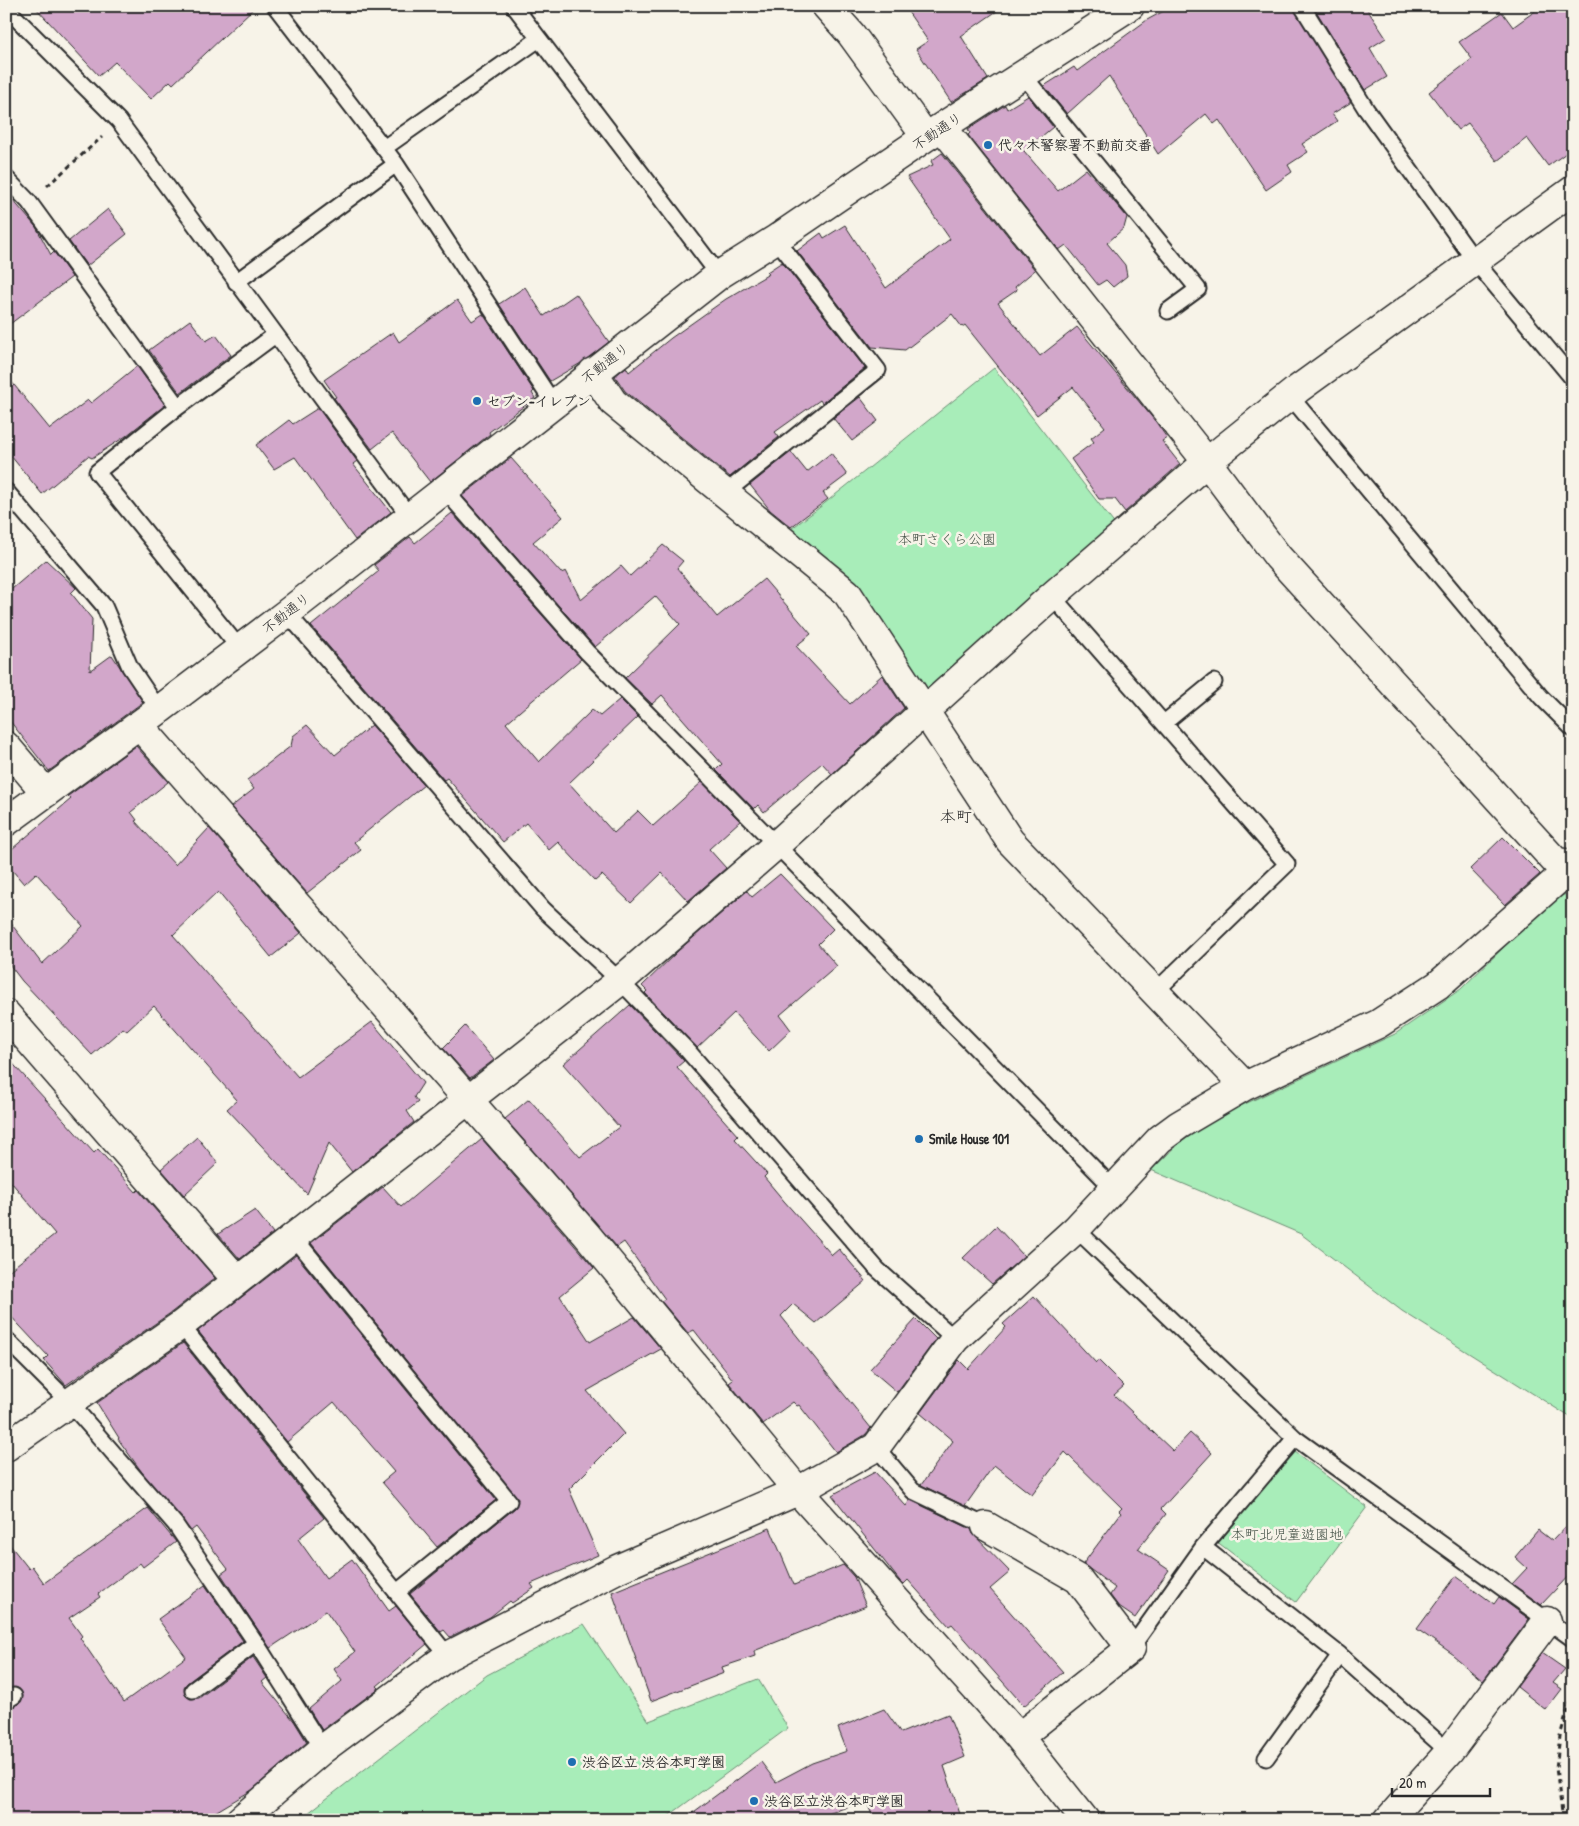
<svg xmlns="http://www.w3.org/2000/svg" width="1579" height="1826" font-family="'Patrick Hand','Klee One',sans-serif">
	<style>
		.green { fill: #a8edb9; stroke: #6a8c72 }
		.building { fill: #d2a7ca; stroke: #2b2b2b }
		.lines { fill: none; stroke-linecap: round; stroke-linejoin: round }
		.service-casing { stroke: #2b2b2b; stroke-width: 19 }
		.minor-casing { stroke: #2b2b2b; stroke-width: 31 }
		.path { stroke: #2b2b2b; stroke-width: 3; stroke-dasharray: 5 4; stroke-linecap: butt }
		.service { stroke: #f7f3e8; stroke-width: 15 }
		.minor { stroke: #f7f3e8; stroke-width: 28 }
		.poi-dot { fill: #1f6fb2; stroke: #f7f3e8; stroke-width: 2 }
		.labels { text-anchor: middle; stroke-width: 5; stroke-linejoin: round; paint-order: stroke }
		.street-label { font-size: 14px; fill: #2b2b2b; stroke: #f7f3e8 }
		.poi-label { font-size: 14px; font-weight: bold; fill: #2b2b2b; stroke: #f7f3e8; text-anchor: start }
		.park-label { font-size: 14px; fill: #445247; stroke: #f7f3e8 }
		.quarter-label { font-size: 16px; fill: #2b2b2b; stroke: #f7f3e8 }
	</style>
	<rect width="100%" height="100%" fill="#f7f3e8"/>
	<filter id="ink" filterUnits="userSpaceOnUse"><feTurbulence type="fractalNoise" baseFrequency=".02" numOctaves="2"/><feDisplacementMap in="SourceGraphic" scale="10" xChannelSelector="R" yChannelSelector="G"/><feConvolveMatrix kernelMatrix="1 2 1 2 8 2 1 2 1" color-interpolation-filters="sRGB"/></filter>
	<g filter="url(#ink)">
		<path class="green" d="M 994,368 L 1116,526 L 932,693 L 917,685 L 784,534 L 815,511 Z
			M 1573,892 L 1573,1419 L 1402,1311 L 1301,1234 L 1151,1170 L 1180,1143 L 1219,1116 L 1395,1034 L 1461,989 L 1554,898 Z
			M 1295,1452 L 1367,1507 L 1296,1602 L 1216,1541 Z
			M 584,1624 L 649,1721 L 758,1679 L 788,1728 L 663,1820 L 299,1820 L 487,1675 Z"/>
		<path class="building" d="M 34,6 L 256,6 L 173,84 L 170,81 L 151,99 L 115,62 L 99,76 Z
			M 904,6 L 1004,6 L 961,36 L 988,79 L 951,102 L 916,49 L 928,41 Z
			M 1173,6 L 1293,6 L 1350,100 L 1350,103 L 1332,114 L 1337,121 L 1302,144 L 1308,152 L 1288,165 L 1292,172 L 1266,190 L 1219,120 L 1214,124 L 1206,114 L 1158,154 L 1109,76 L 1067,114 L 1044,86 L 1074,67 L 1077,71 L 1147,20 Z
			M 1313,6 L 1365,6 L 1386,38 L 1370,48 L 1387,77 L 1365,90 Z
			M 1542,6 L 1573,6 L 1573,148 L 1548,166 L 1527,138 L 1497,161 L 1468,123 L 1458,130 L 1429,92 L 1472,59 L 1459,42 L 1502,12 L 1513,27 Z
			M 1028,96 L 1053,127 L 1024,151 L 1058,191 L 1086,169 L 1127,217 L 1124,228 L 1107,243 L 1125,265 L 1127,276 L 1113,287 L 1106,280 L 1098,285 L 1066,245 L 1059,250 L 968,135 L 970,133 L 968,129 L 1005,105 L 1007,109 Z
			M 942,153 L 1035,270 L 1015,287 L 1017,290 L 998,303 L 1040,356 L 1077,327 L 1156,422 L 1167,438 L 1162,441 L 1180,464 L 1125,512 L 1115,499 L 1099,499 L 1071,459 L 1094,442 L 1091,438 L 1105,427 L 1073,387 L 1037,415 L 965,325 L 962,327 L 952,314 L 905,350 L 872,347 L 797,251 L 821,233 L 824,238 L 845,225 L 886,288 L 950,239 L 907,177 L 933,165 L 931,161 Z
			M 6,192 L 36,227 L 51,255 L 54,252 L 72,277 L 6,327 Z
			M 108,209 L 127,234 L 87,266 L 69,241 Z
			M 782,262 L 865,368 L 822,403 L 820,400 L 775,432 L 779,437 L 730,477 L 625,391 L 615,376 L 626,367 L 629,372 L 671,338 L 726,299 L 769,274 L 767,272 Z
			M 525,287 L 544,316 L 576,294 L 609,342 L 581,363 L 550,381 L 499,304 Z
			M 457,300 L 472,321 L 483,314 L 534,391 L 532,393 L 535,398 L 489,432 L 490,434 L 430,482 L 392,433 L 372,449 L 334,398 L 336,397 L 324,380 L 393,332 L 399,342 Z
			M 190,320 L 206,341 L 216,335 L 231,355 L 180,393 L 149,350 Z
			M 137,366 L 165,405 L 126,436 L 92,458 L 88,456 L 42,494 L 6,450 L 6,375 L 50,429 L 88,400 L 91,403 Z
			M 860,397 L 878,421 L 852,441 L 833,418 Z
			M 318,408 L 357,461 L 353,464 L 391,512 L 355,540 L 295,457 L 274,469 L 256,445 L 289,420 L 293,424 Z
			M 791,452 L 807,472 L 831,453 L 847,475 L 823,493 L 828,499 L 791,527 L 770,510 L 750,485 Z
			M 511,458 L 563,517 L 533,542 L 561,573 L 566,571 L 581,600 L 621,566 L 630,576 L 663,545 L 683,561 L 677,568 L 717,617 L 764,579 L 811,634 L 796,646 L 850,704 L 882,675 L 904,708 L 832,774 L 822,763 L 764,812 L 758,805 L 754,809 L 716,770 L 722,764 L 662,695 L 652,704 L 625,678 L 680,624 L 655,596 L 595,647 L 462,496 Z
			M 452,513 L 581,659 L 506,723 L 539,762 L 592,710 L 600,716 L 620,699 L 638,717 L 569,783 L 614,833 L 638,811 L 653,826 L 702,782 L 740,821 L 709,849 L 726,868 L 688,901 L 662,873 L 631,903 L 602,875 L 595,881 L 558,842 L 549,850 L 526,823 L 503,842 L 447,778 L 444,780 L 311,626 L 379,571 L 374,565 L 410,537 L 415,543 Z
			M 46,560 L 76,588 L 71,593 L 92,619 L 90,671 L 112,655 L 143,702 L 49,771 L 6,716 L 6,594 Z
			M 307,725 L 335,755 L 372,725 L 424,785 L 354,842 L 361,850 L 307,893 L 231,807 L 254,789 L 247,780 L 291,746 L 293,736 Z
			M 136,746 L 168,782 L 131,812 L 137,820 L 135,821 L 175,865 L 209,828 L 301,933 L 271,957 L 218,892 L 173,935 L 298,1077 L 372,1022 L 423,1083 L 414,1097 L 418,1102 L 407,1111 L 414,1122 L 352,1172 L 329,1143 L 307,1194 L 227,1109 L 237,1100 L 154,1006 L 127,1031 L 123,1028 L 92,1055 L 22,981 L 6,960 L 6,917 L 42,964 L 83,926 L 36,873 L 24,884 L 6,863 L 6,854 L 71,799 L 68,796 Z
			M 1503,837 L 1540,874 L 1505,905 L 1470,869 Z
			M 780,874 L 833,929 L 818,944 L 837,966 L 780,1015 L 791,1030 L 769,1051 L 734,1013 L 697,1048 L 645,993 L 647,991 L 642,986 L 679,950 L 747,891 L 752,897 Z
			M 630,1005 L 684,1061 L 677,1067 L 738,1136 L 735,1139 L 767,1174 L 764,1177 L 784,1201 L 832,1255 L 839,1249 L 866,1281 L 816,1323 L 793,1304 L 781,1316 L 871,1428 L 865,1435 L 836,1452 L 799,1405 L 797,1406 L 793,1402 L 763,1424 L 729,1383 L 733,1380 L 694,1330 L 688,1333 L 661,1301 L 665,1299 L 624,1242 L 617,1247 L 505,1119 L 529,1099 L 580,1157 L 619,1127 L 563,1064 Z
			M 465,1026 L 494,1060 L 470,1078 L 443,1048 Z
			M 6,1056 L 94,1153 L 98,1149 L 136,1192 L 138,1190 L 215,1278 L 172,1312 L 66,1385 L 44,1360 L 48,1356 L 6,1311 L 6,1273 L 55,1234 L 6,1176 Z
			M 197,1137 L 218,1163 L 184,1195 L 161,1169 Z
			M 482,1139 L 594,1268 L 560,1296 L 590,1342 L 634,1317 L 661,1349 L 587,1391 L 624,1434 L 569,1489 L 598,1555 L 531,1584 L 534,1588 L 512,1603 L 510,1601 L 490,1617 L 450,1637 L 444,1630 L 441,1632 L 410,1594 L 515,1508 L 518,1499 L 311,1243 L 383,1187 L 401,1207 Z
			M 255,1210 L 273,1233 L 240,1259 L 218,1234 Z
			M 996,1226 L 1024,1256 L 992,1284 L 963,1258 Z
			M 296,1255 L 496,1500 L 437,1547 L 382,1482 L 394,1472 L 334,1402 L 287,1442 L 198,1331 Z
			M 1034,1296 L 1096,1363 L 1098,1360 L 1124,1386 L 1114,1395 L 1173,1451 L 1190,1433 L 1212,1453 L 1161,1509 L 1166,1514 L 1138,1549 L 1169,1570 L 1135,1618 L 1119,1607 L 1110,1595 L 1115,1588 L 1083,1564 L 1121,1513 L 1119,1511 L 1122,1508 L 1065,1452 L 1032,1495 L 994,1465 L 965,1506 L 921,1485 L 953,1441 L 920,1413 L 959,1360 L 968,1369 L 1006,1327 L 1003,1324 Z
			M 916,1319 L 936,1339 L 897,1392 L 870,1369 Z
			M 183,1343 L 324,1518 L 298,1539 L 326,1578 L 352,1559 L 389,1611 L 396,1606 L 427,1644 L 377,1686 L 379,1688 L 322,1730 L 309,1709 L 342,1681 L 334,1669 L 355,1652 L 326,1611 L 270,1648 L 221,1574 L 228,1569 L 196,1527 L 191,1531 L 144,1475 L 118,1439 L 119,1438 L 97,1403 Z
			M 875,1472 L 906,1506 L 910,1500 L 971,1529 L 973,1534 L 1010,1572 L 990,1589 L 1063,1672 L 1024,1706 L 952,1624 L 949,1626 L 908,1580 L 903,1585 L 832,1495 Z
			M 148,1508 L 176,1542 L 143,1567 L 140,1563 L 98,1594 L 100,1597 L 69,1618 L 82,1636 L 80,1638 L 124,1702 L 186,1657 L 158,1619 L 205,1585 L 243,1641 L 187,1683 L 184,1687 L 185,1695 L 190,1699 L 199,1698 L 253,1657 L 267,1678 L 262,1682 L 294,1721 L 307,1742 L 252,1790 L 202,1820 L 6,1820 L 6,1710 L 19,1704 L 23,1696 L 18,1688 L 6,1690 L 6,1540 L 29,1569 L 32,1566 L 44,1583 Z
			M 1573,1519 L 1573,1571 L 1541,1605 L 1512,1584 L 1527,1568 L 1515,1557 L 1538,1530 L 1552,1541 Z
			M 770,1528 L 794,1585 L 843,1565 L 854,1577 L 866,1606 L 754,1651 L 755,1656 L 722,1667 L 724,1673 L 651,1701 L 612,1592 Z
			M 1456,1576 L 1494,1604 L 1499,1597 L 1529,1619 L 1483,1681 L 1453,1656 L 1454,1655 L 1417,1629 Z
			M 1542,1653 L 1565,1669 L 1553,1683 L 1562,1689 L 1546,1710 L 1517,1687 Z
			M 884,1709 L 901,1733 L 948,1714 L 965,1757 L 944,1766 L 962,1820 L 874,1820 L 866,1800 L 812,1820 L 683,1820 L 761,1762 L 776,1782 L 812,1763 L 847,1751 L 838,1728 Z"/>
		<g class="lines">
			<g class="service-casing">
				<path id="service" d="M 275,6 L 396,164 L 553,403
					M 514,6 L 719,275
					M 1302,6 L 1366,109 L 1475,261 L 1573,379
					M 6,8 L 119,121 L 409,516
					M 1023,75 L 1198,289 L 1168,311
					M 384,148 L 539,39
					M 6,178 L 29,202 L 178,407
					M 236,282 L 396,164
					M 1290,396 L 1541,697 L 1573,729
					M 444,489 L 587,652 L 1113,1188
					M 6,491 L 104,606 L 130,667 L 159,710
					M 725,493 L 878,370 L 776,239
					M 1052,596 L 1287,864 L 1155,992
					M 287,613 L 543,909 L 620,981 L 688,1051 L 877,1269 L 955,1339
					M 240,649 L 97,472 L 178,407 L 275,335
					M 1164,723 L 1214,682
					M 1076,1229 L 1295,1438 L 1573,1639
					M 293,1236 L 509,1501 L 397,1592
					M 181,1325 L 448,1656
					M 6,1339 L 69,1402 L 175,1524 L 256,1643 L 323,1749
					M 876,1447 L 913,1491 L 986,1526
					M 1203,1547 L 1340,1655 L 1449,1752
					M 1131,1648 L 1203,1547 L 1295,1438
					M 193,1690 L 256,1643
					M 6,1701 L 14,1696
					M 1266,1758 L 1340,1655"/>
			</g>
			<g class="minor-casing">
				<path id="minor" d="M 826,6 L 851,34 L 926,137
					M 942,127 L 1207,462 L 1278,557 L 1556,862 L 1573,864
					M 593,372 L 613,402 L 847,593 L 1010,841 L 1245,1086
					M 139,725 L 586,1234 L 798,1491 L 1019,1737 L 1085,1820
					M 6,746 L 46,793
					M 6,822 L 159,710 L 287,613 L 719,275 L 776,239 L 926,137 L 1130,6
					M 6,1014 L 237,1280
					M 6,1447 L 181,1325 L 620,981 L 775,846 L 1052,596 L 1207,462 L 1298,389 L 1573,190
					M 986,1526 L 1078,1579 L 1131,1648 L 1019,1737
					M 240,1820 L 323,1749 L 448,1656 L 617,1569 L 798,1491 L 876,1447 L 955,1339 L 1076,1229 L 1160,1139 L 1179,1125 L 1245,1086 L 1378,1024 L 1438,985 L 1573,866
					M 1388,1820 L 1449,1752 L 1547,1621"/>
			</g>
			<path class="path" d="M 47,186 L 102,137
				M 1563,1820 L 1556,1768 L 1560,1736 L 1573,1693"/>
			<use href="#service" class="service"/>
			<use href="#minor" class="minor"/>
		</g>
	</g>
	<g class="poi-dot">
		<circle cx="988" cy="145" r="5"/>
		<circle cx="477" cy="401" r="5"/>
		<circle cx="919" cy="1139" r="5"/>
		<circle cx="572" cy="1762" r="5"/>
		<circle cx="754" cy="1801" r="5"/>
	</g>
	<g class="labels">
		<g class="street-label">
			<text transform="translate(937 131) rotate(-33)" y="5">不動通り</text>
			<text transform="translate(605 363) rotate(-38)" y="5">不動通り</text>
			<text transform="translate(286 613) rotate(-38)" y="5">不動通り</text>
		</g>
		<g class="poi-label">
			<text x="998" y="150">代々木警察署不動前交番</text>
			<text x="487" y="406">セブン-イレブン</text>
			<text x="929" y="1144">Smile House 101</text>
			<text x="582" y="1767">渋谷区立 渋谷本町学園</text>
			<text x="764" y="1806">渋谷区立渋谷本町学園</text>
		</g>
		<g class="park-label">
			<text x="947" y="544">本町さくら公園</text>
			<text x="1287" y="1539">本町北児童遊園地</text>
		</g>
		<g class="quarter-label">
			<text x="956" y="822">本町</text>
		</g>
	</g>
	<rect width="1579" height="1826" fill="none" stroke="#f7f3e8" stroke-width="25"/>
	<rect x="12" y="12" width="1554" height="1801" fill="none" stroke="#2b2b2b" stroke-width="2" filter="url(#ink)"/>
	<path d="M1392 1788v8h98v-8" fill="none" stroke="#2b2b2b" stroke-width="2.5"/>
	<text x="1399" y="1788" font-size="15" fill="#2b2b2b" stroke="#f7f3e8" stroke-width="4" paint-order="stroke">20 m</text>
</svg>
